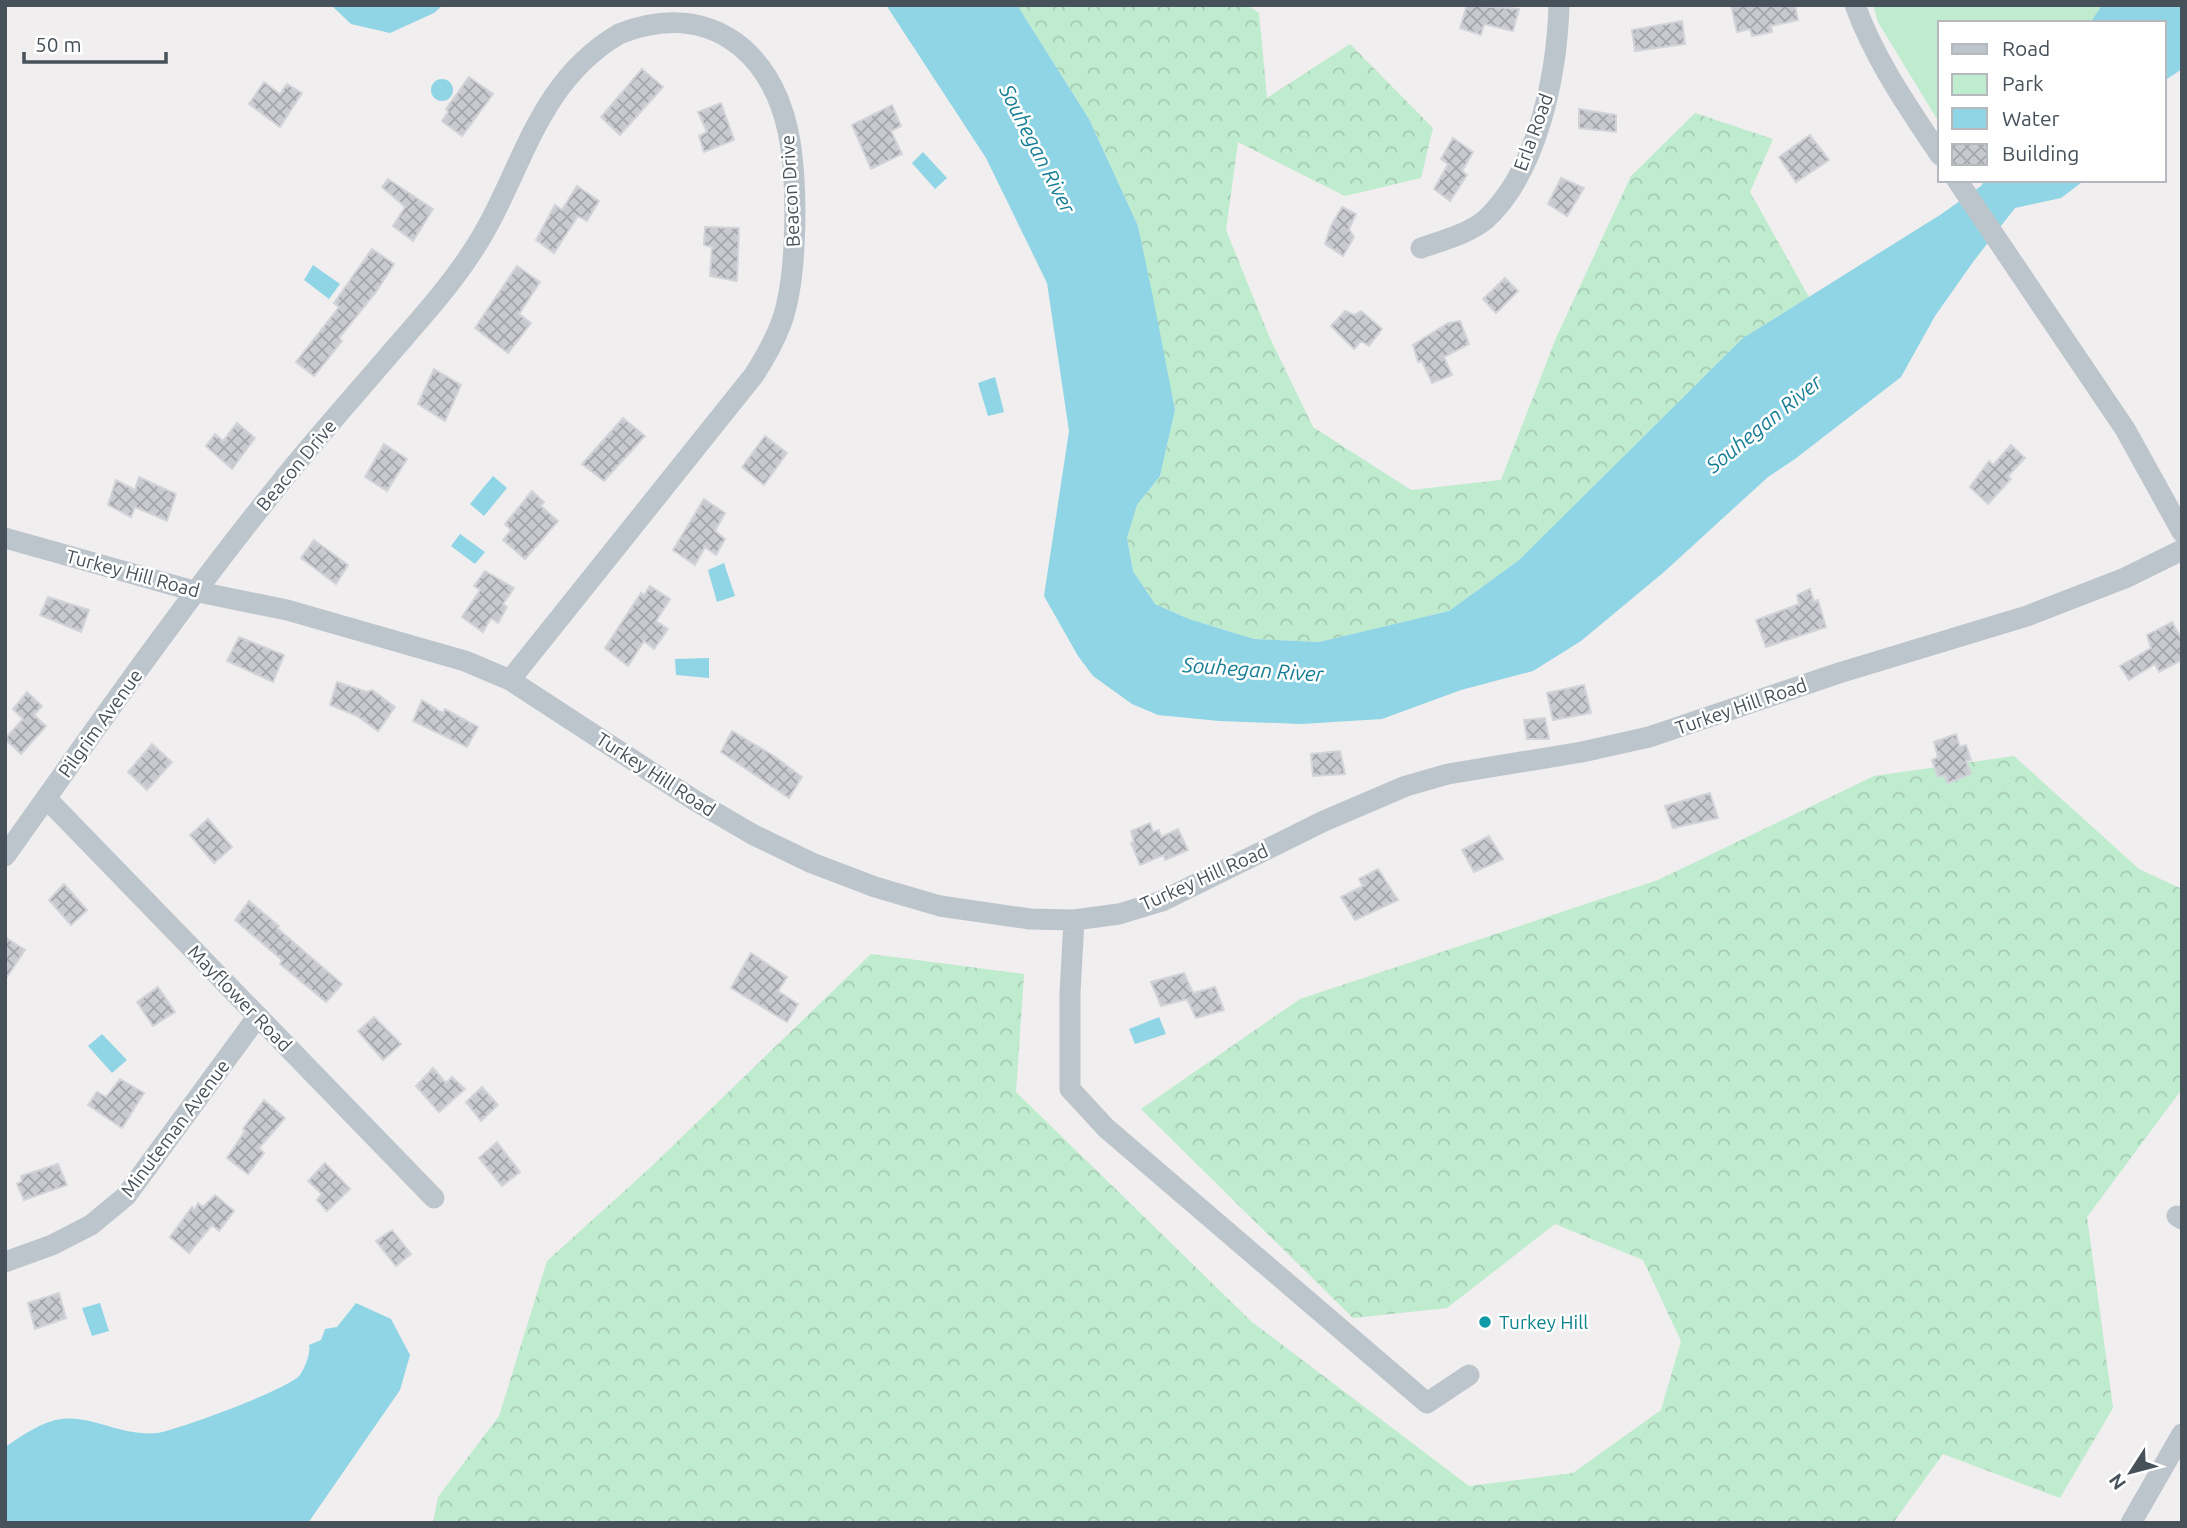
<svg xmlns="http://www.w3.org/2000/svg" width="2187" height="1528" font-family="Ubuntu,sans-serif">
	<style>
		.forest { fill: url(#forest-crowns) }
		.park { fill: #bfebcf }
		.water { fill: #8fd5e5 }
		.building { fill: url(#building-cross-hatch); stroke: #d2d4d9; stroke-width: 2 }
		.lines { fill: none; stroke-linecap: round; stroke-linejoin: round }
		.minor { stroke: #bdc5cc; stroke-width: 21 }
		.culture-dot { fill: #0f9aa8; stroke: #fff; stroke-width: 2.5 }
		.labels { text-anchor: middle; stroke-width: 5; stroke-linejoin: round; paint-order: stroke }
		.street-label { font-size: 19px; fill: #475159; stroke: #fff }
		.culture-label { font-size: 19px; fill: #0d838f; stroke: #fff; text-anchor: start }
		.water-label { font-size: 21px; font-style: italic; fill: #177e96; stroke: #fff }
	</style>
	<defs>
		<pattern id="forest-crowns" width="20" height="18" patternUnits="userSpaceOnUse" patternTransform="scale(1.75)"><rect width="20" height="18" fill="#bfebcf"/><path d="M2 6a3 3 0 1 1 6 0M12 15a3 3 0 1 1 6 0" fill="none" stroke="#a6cbb4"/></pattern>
		<pattern id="building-cross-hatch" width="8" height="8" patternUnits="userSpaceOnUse" patternTransform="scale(1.75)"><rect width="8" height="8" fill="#c8cad0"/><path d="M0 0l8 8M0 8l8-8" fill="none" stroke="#a4a6ac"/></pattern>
	</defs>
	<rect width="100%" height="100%" fill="#f0eeee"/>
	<path class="forest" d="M 1017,5 L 1247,5 L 1259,13 L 1267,98 L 1350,44 L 1433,128 L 1421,178 L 1345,196 L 1238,142 L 1226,230 L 1269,336 L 1313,427 L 1411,490 L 1501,480 L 1556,338 L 1631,176 L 1695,113 L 1773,139 L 1750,192 L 1809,297 L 1743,338 L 1519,560 L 1449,611 L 1319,642 L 1254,639 L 1189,619 L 1155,604 L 1133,571 L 1127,538 L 1137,505 L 1160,476 L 1175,410 L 1138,226 L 1089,119 Z
		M 2014,756 L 2139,869 L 2182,889 L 2182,1089 L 2087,1217 L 2113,1408 L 2060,1498 L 1943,1454 L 1893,1523 L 433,1523 L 438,1497 L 499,1416 L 547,1261 L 652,1166 L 871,954 L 1024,974 L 1016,1092 L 1252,1322 L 1469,1486 L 1573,1473 L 1661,1410 L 1681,1341 L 1643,1260 L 1555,1224 L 1447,1308 L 1353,1318 L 1141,1109 L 1300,999 L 1658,880 L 1874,776 Z"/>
	<path class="park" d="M 1873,5 L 2102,5 L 2090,23 L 1940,23 L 1940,124 L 1878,22 Z"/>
	<path class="water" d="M 331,5 L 443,5 L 434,13 L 390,33 L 351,24 Z
		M 886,5 L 1017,5 L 1089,119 L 1138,226 L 1153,297 L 1175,410 L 1160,476 L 1137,505 L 1127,538 L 1133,571 L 1155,604 L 1189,619 L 1254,639 L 1319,642 L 1449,611 L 1519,560 L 1743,338 L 1940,215 L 1981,186 L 1985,180 L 2085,180 L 2061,198 L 2015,208 L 1973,262 L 1935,316 L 1901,377 L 1795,459 L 1768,477 L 1664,572 L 1581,641 L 1533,671 L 1461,690 L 1382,719 L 1301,724 L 1219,721 L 1158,715 L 1132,704 L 1093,676 L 1078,656 L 1044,596 L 1069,431 L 1047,283 L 986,158 Z
		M 2102,5 L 2182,5 L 2182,69 L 2164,81 L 2164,23 L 2090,23 Z
		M431 90a11 11 0 1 1 22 0a11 11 0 1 1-22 0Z
		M 923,152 L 947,178 L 935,189 L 912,163 Z
		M 313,265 L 340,284 L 329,299 L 304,280 Z
		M 995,377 L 1004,412 L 988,416 L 978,383 Z
		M 493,476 L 507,488 L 484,516 L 470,504 Z
		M 460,534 L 485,552 L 475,564 L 451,546 Z
		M 724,563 L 735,596 L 717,602 L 708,570 Z
		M 709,658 L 709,678 L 676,675 L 675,659 Z
		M 1159,1017 L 1166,1034 L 1135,1044 L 1129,1029 Z
		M 102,1034 L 127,1060 L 112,1073 L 88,1046 Z
		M 100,1303 L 109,1331 L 92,1336 L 82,1308 Z
		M 356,1303 L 391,1319 L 410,1355 L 400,1390 L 308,1523 L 5,1523 L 5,1447 C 22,1436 42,1421 62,1419 C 91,1415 124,1437 157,1433 C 178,1430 289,1389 300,1375 C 305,1368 311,1353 309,1345 L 321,1340 L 325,1329 L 337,1327 Z"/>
	<path class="building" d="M 1467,5 L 1519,9 L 1513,31 L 1484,24 L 1481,35 L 1460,28 Z
		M 1731,5 L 1795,5 L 1798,20 L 1771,26 L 1772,32 L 1752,36 L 1750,29 L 1737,32 Z
		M 1682,21 L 1685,44 L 1635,51 L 1632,30 Z
		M 642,69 L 663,87 L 620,135 L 601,117 Z
		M 469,77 L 493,94 L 462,136 L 442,121 L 448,112 L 446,109 Z
		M 264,82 L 280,94 L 287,84 L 302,93 L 280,127 L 249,104 Z
		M 721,103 L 734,140 L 704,152 L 699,136 L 707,132 L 698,112 Z
		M 892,105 L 901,126 L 891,131 L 902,154 L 871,169 L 852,125 Z
		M 1579,109 L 1616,115 L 1616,132 L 1579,128 Z
		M 1810,135 L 1829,160 L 1796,182 L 1779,157 Z
		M 1453,138 L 1473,152 L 1462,171 L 1467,175 L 1450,201 L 1434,189 L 1448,164 L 1441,159 Z
		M 1561,178 L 1584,188 L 1567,216 L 1548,204 Z
		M 388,179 L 433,209 L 413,241 L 393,226 L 405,207 L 382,187 Z
		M 577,186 L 599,201 L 587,221 L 578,216 L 554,253 L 536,240 L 555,205 L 562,210 Z
		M 1342,207 L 1356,214 L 1349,229 L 1354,237 L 1343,256 L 1325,244 L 1331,226 Z
		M 705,227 L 739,228 L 737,281 L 710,276 L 712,247 L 704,245 Z
		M 372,249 L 394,264 L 376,292 L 339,338 L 342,341 L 314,376 L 296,362 L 339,307 L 334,303 Z
		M 517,266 L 540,282 L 519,314 L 531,323 L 508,353 L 475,328 Z
		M 1505,278 L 1518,291 L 1496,313 L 1483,299 Z
		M 1345,311 L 1354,315 L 1361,311 L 1382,329 L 1369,346 L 1361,341 L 1354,349 L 1331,326 Z
		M 1460,321 L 1469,344 L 1444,357 L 1452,375 L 1432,383 L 1422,361 L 1418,362 L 1413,345 L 1448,323 Z
		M 434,369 L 461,385 L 445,421 L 418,404 Z
		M 623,418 L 645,436 L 604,481 L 582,464 Z
		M 237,423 L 255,438 L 232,469 L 206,446 L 215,434 L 223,441 Z
		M 765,436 L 787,453 L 764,485 L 742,467 Z
		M 384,444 L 407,459 L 387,491 L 365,477 Z
		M 2011,445 L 2025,458 L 2008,476 L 2011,479 L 1988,504 L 1970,487 L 1989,461 L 1993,465 Z
		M 139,477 L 176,494 L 167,521 L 135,507 L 131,517 L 108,505 L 116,480 L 135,490 Z
		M 532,491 L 544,502 L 541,506 L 558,521 L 525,559 L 503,540 L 511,530 L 505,524 Z
		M 704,499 L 725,513 L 715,531 L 725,539 L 716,555 L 705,547 L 695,565 L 673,550 Z
		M 314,540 L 348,565 L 336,584 L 301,558 Z
		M 485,571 L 514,588 L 503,604 L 507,607 L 498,623 L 491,618 L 483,632 L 462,617 L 480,590 L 474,586 Z
		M 650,586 L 670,599 L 656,621 L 668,629 L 654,649 L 644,641 L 628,666 L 605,648 L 641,593 L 644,595 Z
		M 1810,589 L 1814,601 L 1818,600 L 1826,627 L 1766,647 L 1756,620 L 1799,604 L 1797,595 Z
		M 48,597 L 89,610 L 81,632 L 40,615 Z
		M 2172,622 L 2182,640 L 2182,660 L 2159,672 L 2155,664 L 2129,680 L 2120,666 L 2151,648 L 2147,635 Z
		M 239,637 L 284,655 L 273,682 L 227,661 Z
		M 337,682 L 367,692 L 372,690 L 395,707 L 378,731 L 357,716 L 330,705 Z
		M 1584,685 L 1591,713 L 1553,720 L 1547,693 Z
		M 27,692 L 42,706 L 34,715 L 46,726 L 21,754 L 5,739 L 23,719 L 13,709 Z
		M 422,700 L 443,713 L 445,709 L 478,727 L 467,747 L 413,721 Z
		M 1545,718 L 1549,739 L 1527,739 L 1524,720 Z
		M 732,731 L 774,756 L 802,777 L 789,798 L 721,752 Z
		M 1956,734 L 1960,747 L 1966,745 L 1971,760 L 1966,761 L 1971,774 L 1948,783 L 1944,775 L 1938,777 L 1932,760 L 1938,757 L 1934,742 Z
		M 152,744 L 172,762 L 147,790 L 128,772 Z
		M 1340,751 L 1345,774 L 1313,776 L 1311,754 Z
		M 1710,793 L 1718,818 L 1673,828 L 1665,806 Z
		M 208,819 L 232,847 L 214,863 L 190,835 Z
		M 1150,823 L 1153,832 L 1159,830 L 1161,837 L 1178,829 L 1188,850 L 1165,860 L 1164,855 L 1140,865 L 1131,843 L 1134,842 L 1131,831 Z
		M 1489,836 L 1503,859 L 1474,872 L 1462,850 Z
		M 1378,869 L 1398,900 L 1355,920 L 1341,897 L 1363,886 L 1359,879 Z
		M 64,884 L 87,910 L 71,925 L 49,900 Z
		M 249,901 L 279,926 L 277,928 L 342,984 L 326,1002 L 280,964 L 282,960 L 235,920 Z
		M 5,937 L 25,950 L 5,980 Z
		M 751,953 L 787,977 L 778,991 L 798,1004 L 787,1022 L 731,988 Z
		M 1184,973 L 1193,993 L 1215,987 L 1224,1010 L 1196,1018 L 1187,999 L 1161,1006 L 1151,982 Z
		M 158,987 L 175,1012 L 153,1026 L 137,1002 Z
		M 374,1017 L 401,1044 L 383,1060 L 358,1031 Z
		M 433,1068 L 446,1083 L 452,1077 L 465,1089 L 439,1112 L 416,1086 Z
		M 120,1079 L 144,1093 L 122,1128 L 88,1105 L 97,1092 L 106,1097 Z
		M 482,1087 L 498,1105 L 481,1121 L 466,1102 Z
		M 264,1100 L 285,1118 L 259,1148 L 264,1153 L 248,1174 L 227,1158 L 245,1131 L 243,1129 Z
		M 497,1142 L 520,1172 L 502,1186 L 479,1158 Z
		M 325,1163 L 350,1189 L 327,1211 L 317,1200 L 322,1194 L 308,1181 Z
		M 58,1164 L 67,1185 L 24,1200 L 17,1184 L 22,1181 L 21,1176 Z
		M 215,1195 L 234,1211 L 219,1231 L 212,1225 L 189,1253 L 170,1237 L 192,1207 L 195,1210 L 198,1203 L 203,1207 Z
		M 392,1230 L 411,1254 L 396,1266 L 376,1241 Z
		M 59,1293 L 66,1318 L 35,1329 L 28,1303 Z"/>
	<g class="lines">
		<path class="minor" d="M 1855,5 C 1875,60 1908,107 1940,155
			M 1957,180 L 2125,429 L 2182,532
			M 1421,248 C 1441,241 1468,234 1485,220 C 1538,172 1557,74 1559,5
			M 5,538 L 194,591 L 287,610 L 465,661 L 510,680 L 694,800 L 752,834 L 812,863 L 875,887 L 940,906 L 1030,919 L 1074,920 L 1119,914 L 1162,901 L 1324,821 L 1406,786 L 1448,774 L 1582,752 L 1649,737 L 1839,673 L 2027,616 L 2125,578 L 2182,550
			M 46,798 L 434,1198
			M 5,856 C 94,731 181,606 277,487 C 315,439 356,394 396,347 C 422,317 450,286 472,252 C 523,175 533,85 619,34 C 705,0 770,47 788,131 C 798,180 798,274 782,321 C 775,340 765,358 754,375 L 510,680
			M 1074,920 L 1070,993 L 1070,1089 L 1106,1128 L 1427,1403 L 1469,1375
			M 2177,1216 L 2182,1219
			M 5,1262 L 52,1245 L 91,1225 L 126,1196 L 258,1016
			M 2131,1523 L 2182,1434"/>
	</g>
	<circle class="culture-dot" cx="1485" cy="1322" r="7"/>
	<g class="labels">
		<g class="street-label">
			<text transform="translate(1533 132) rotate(-70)" y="7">Erla Road</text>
			<text transform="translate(790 191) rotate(-93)" y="7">Beacon Drive</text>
			<text transform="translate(296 465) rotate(-50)" y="7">Beacon Drive</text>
			<text transform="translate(133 573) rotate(15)" y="7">Turkey Hill Road</text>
			<text transform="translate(1741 706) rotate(-19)" y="7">Turkey Hill Road</text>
			<text transform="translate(100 723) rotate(-54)" y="7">Pilgrim Avenue</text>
			<text transform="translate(656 774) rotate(33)" y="7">Turkey Hill Road</text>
			<text transform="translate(1204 877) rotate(-24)" y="7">Turkey Hill Road</text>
			<text transform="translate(240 998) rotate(46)" y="7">Mayflower Road</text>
			<text transform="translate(175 1128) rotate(-53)" y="7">Minuteman Avenue</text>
		</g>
		<g class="culture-label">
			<text x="1499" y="1329">Turkey Hill</text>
		</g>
		<g class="water-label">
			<text transform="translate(1037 149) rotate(63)" y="7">Souhegan River</text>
			<text transform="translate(1764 424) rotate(-39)" y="7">Souhegan River</text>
			<text transform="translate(1253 670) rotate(4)" y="7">Souhegan River</text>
		</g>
	</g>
	<rect width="2187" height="1528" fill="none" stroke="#475159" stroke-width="14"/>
	<rect x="1938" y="21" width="228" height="161" fill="#ffffff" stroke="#b5b9bd" stroke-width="2"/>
	<rect x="1952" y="44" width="35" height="10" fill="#bdc5cc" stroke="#b5b9bd" stroke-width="2"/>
	<text x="2002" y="56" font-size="21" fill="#475159">Road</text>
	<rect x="1952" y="74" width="35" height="21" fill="#bfebcf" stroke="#b5b9bd" stroke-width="2"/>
	<text x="2002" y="91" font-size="21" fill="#475159">Park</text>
	<rect x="1952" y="108" width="35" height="21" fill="#8fd5e5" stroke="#b5b9bd" stroke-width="2"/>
	<text x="2002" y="126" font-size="21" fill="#475159">Water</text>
	<rect x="1952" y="144" width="35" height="21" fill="url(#building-cross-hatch)" stroke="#b5b9bd" stroke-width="2"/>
	<text x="2002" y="161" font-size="21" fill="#475159">Building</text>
	<g transform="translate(2131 1472) rotate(234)" stroke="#ffffff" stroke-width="5" paint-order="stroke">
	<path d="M0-5L12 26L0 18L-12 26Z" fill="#475159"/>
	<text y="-10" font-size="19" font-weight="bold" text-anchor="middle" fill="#475159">N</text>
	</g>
	<path d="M24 52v10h142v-10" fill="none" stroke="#475159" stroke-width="3.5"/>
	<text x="35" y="52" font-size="21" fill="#475159" stroke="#ffffff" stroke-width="5" paint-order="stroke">50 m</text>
</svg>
